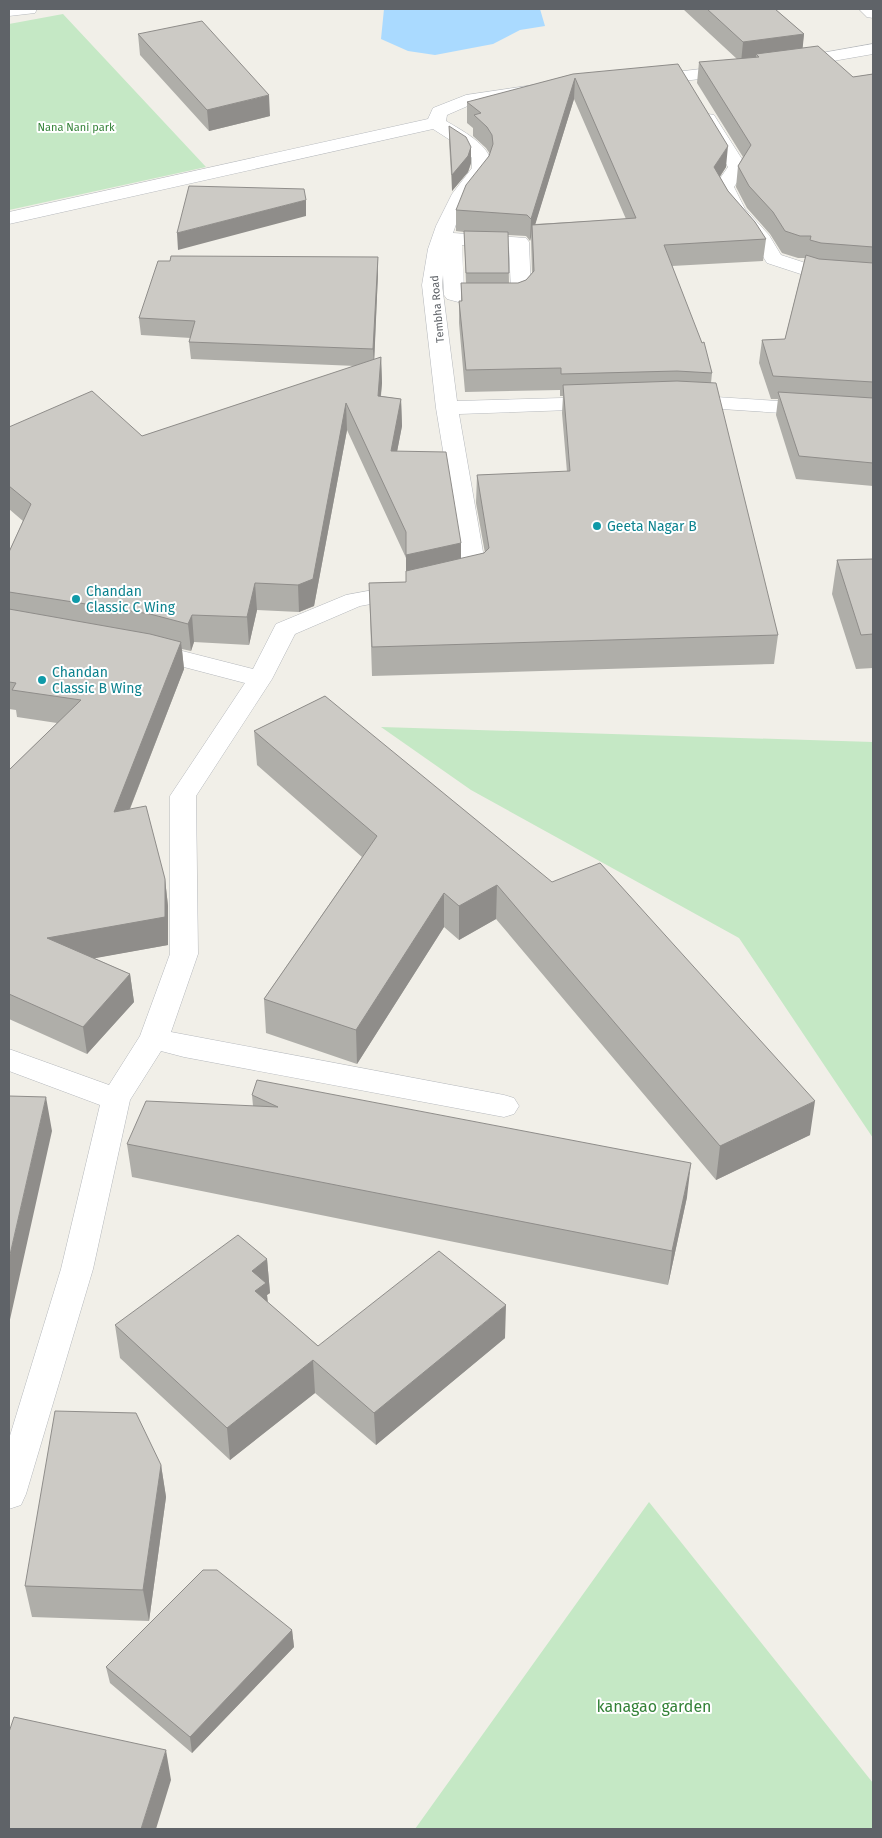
<svg xmlns="http://www.w3.org/2000/svg" width="882" height="1838" font-family="'Fira Sans',sans-serif">
	<style>
		.green { fill: #c5e8c5 }
		.water { fill: #aadaff }
		.lines { fill: none; stroke-linecap: round; stroke-linejoin: round }
		.minor-casing { stroke: #b5b8bc; stroke-width: 1 }
		.minor { fill: #fff; fill-rule: evenodd }
		.wall { fill: #afaea9; fill-rule: evenodd }
		.shaded-wall { fill: #8f8d8a }
		.building { fill: #cccac5; stroke: #8f8d8a }
		.culture-dot { fill: #0f9aa8; stroke: #fff; stroke-width: 2 }
		.labels { text-anchor: middle; stroke-width: 4; stroke-linejoin: round; paint-order: stroke }
		.far-park-label { font-size: 11px; fill: #348238; stroke: #fff }
		.far-street-label { font-size: 11px; fill: #5f6368; stroke: #fff }
		.culture-label { font-size: 14px; fill: #0d838f; stroke: #fff; text-anchor: start }
		.near-park-label { font-size: 16px; fill: #348238; stroke: #fff }
	</style>
	<rect width="100%" height="100%" fill="#f1efe8"/>
	<path class="green" d="M 63,14 L 206,167 L 9,210 L 9,24 Z
		M 381,727 L 873,742 L 873,1138 L 739,938 L 471,790 Z
		M 649,1502 L 873,1783 L 873,1829 L 415,1829 Z"/>
	<path class="water" d="M 384,9 L 540,9 L 545,26 L 520,30 L 493,44 L 435,55 L 408,51 L 381,39 Z"/>
	<g class="lines">
		<g class="minor-casing">
			<path id="minor" d="M 9,9 L 37,9 L 35,13 L 9,16 Z
				M 859,9 L 873,9 L 873,18 L 867,17 Z
				M 873,44 L 873,54 L 793,68 L 787,67 L 784,63 L 787,59 L 793,58 Z
				M 736,65 L 742,66 L 745,70 L 742,74 L 649,85 L 643,84 L 640,80 L 643,76 L 649,75 Z
				M 534,85 L 540,86 L 543,90 L 540,94 L 470,105 L 447,115 L 446,121 C 461,130 501,150 489,173 C 484,182 475,189 470,197 C 462,208 457,221 453,233 L 526,238 L 529,242 L 531,293 L 524,301 L 517,303 L 462,303 L 447,299 L 444,295 L 443,275 L 442,285 L 457,401 L 598,397 L 606,398 L 609,403 L 606,408 L 598,409 L 459,414 L 487,575 C 480,585 460,588 449,585 L 445,580 L 449,575 L 463,571 L 436,408 L 422,285 L 428,249 L 436,226 L 452,194 L 472,168 L 472,158 L 461,147 L 433,129 L 9,224 L 9,212 L 428,119 L 433,108 L 466,95 ZM 462,245 L 509,247 L 511,291 L 464,291 Z
				M 708,114 L 714,115 L 747,167 L 734,187 L 745,209 L 769,235 L 781,255 L 818,267 L 873,271 L 873,283 L 816,279 L 767,263 L 754,242 L 727,211 L 714,187 L 728,167 L 699,119 L 702,115 Z
				M 684,395 L 873,407 L 873,419 L 676,406 L 673,401 L 676,396 Z
				M 406,584 L 414,586 L 418,591 L 414,596 L 360,606 L 295,634 L 272,679 L 196,796 L 198,954 L 171,1032 L 504,1095 L 514,1098 L 519,1106 L 514,1114 L 504,1117 L 184,1057 L 161,1051 L 130,1100 L 93,1269 L 26,1494 L 21,1505 L 9,1509 L 9,1439 L 61,1269 L 100,1105 L 9,1071 L 9,1049 L 109,1085 L 140,1036 L 170,954 L 170,796 L 245,683 L 138,655 L 135,650 L 138,645 L 147,642 L 253,669 L 276,624 L 346,595 Z"/>
		</g>
		<use href="#minor" class="minor"/>
	</g>
	<path class="wall" d="M 683,9 L 775,9 L 804,34 L 802,48 L 853,77 L 873,74 L 873,486 L 796,479 L 776,415 L 778,399 L 771,399 L 759,363 L 762,340 L 785,339 L 805,258 L 798,258 L 782,253 L 770,234 L 747,208 L 736,187 L 738,166 L 743,157 L 697,83 L 699,62 L 737,59 Z
		M 138,34 L 270,116 L 209,131 L 140,55 Z
		M 573,74 L 726,167 L 720,177 L 728,191 L 766,239 L 763,261 L 672,266 L 712,373 L 711,383 L 778,635 L 774,664 L 372,676 L 369,583 L 406,582 L 406,558 L 347,430 L 314,606 L 299,612 L 257,610 L 249,645 L 194,642 L 191,651 L 182,649 L 184,669 L 130,809 L 165,879 L 168,906 L 168,945 L 94,958 L 130,974 L 134,1002 L 87,1054 L 9,1019 L 9,770 L 57,723 L 17,717 L 16,710 L 9,709 L 9,552 L 23,521 L 9,509 L 9,427 L 142,436 L 356,366 L 191,359 L 189,342 L 191,338 L 141,335 L 139,318 L 170,261 L 378,257 L 378,273 L 374,360 L 381,357 L 382,383 L 381,396 L 401,399 L 402,426 L 397,451 L 461,543 L 461,559 L 484,553 L 485,553 L 476,503 L 477,475 L 567,472 L 562,413 L 563,396 L 560,396 L 560,390 L 465,392 L 459,323 L 459,301 L 461,301 L 461,283 L 466,283 L 464,232 L 456,231 L 456,210 L 490,154 L 486,148 L 473,136 L 473,128 L 467,123 L 467,102 ZM 574,99 L 626,219 L 535,224 ZM 508,235 L 526,236 L 530,241 L 531,237 L 532,273 L 526,280 L 518,283 L 509,283 Z
		M 449,126 L 471,163 L 468,172 L 452,191 L 449,142 Z
		M 873,559 L 873,668 L 856,669 L 832,594 L 837,560 Z
		M 325,696 L 810,1135 L 716,1180 L 496,919 L 459,940 L 444,927 L 357,1064 L 266,1033 L 264,999 L 362,857 L 257,765 L 254,731 Z
		M 252,1095 L 687,1197 L 668,1285 L 132,1177 L 127,1144 L 253,1106 Z
		M 267,1259 L 270,1293 L 267,1295 L 268,1303 L 318,1346 L 505,1338 L 376,1445 L 315,1393 L 230,1460 L 120,1358 L 115,1325 Z
		M 161,1465 L 166,1497 L 149,1621 L 32,1617 L 25,1586 Z
		M 292,1630 L 294,1647 L 192,1753 L 110,1683 L 106,1667 Z"/>
	<path class="shaded-wall" d="M 804,34 L 802,55 L 756,54 L 756,61 L 741,63 L 743,42 Z
		M 575,78 L 574,99 L 532,235 L 532,225 L 531,237 L 530,241 L 531,219 Z
		M 269,95 L 270,116 L 209,131 L 207,110 Z
		M 728,146 L 726,167 L 712,188 L 714,167 Z
		M 471,147 L 471,163 L 468,172 L 452,191 L 452,175 Z
		M 306,200 L 306,216 L 178,250 L 177,233 Z
		M 378,257 L 378,273 L 374,366 L 373,349 Z
		M 381,357 L 382,383 L 378,422 L 378,396 Z
		M 401,399 L 402,426 L 392,478 L 391,451 Z
		M 346,403 L 347,430 L 314,606 L 299,612 L 298,585 Z
		M 461,543 L 461,570 L 406,582 L 406,555 Z
		M 255,583 L 257,610 L 249,645 L 247,617 Z
		M 192,615 L 194,642 L 191,651 L 188,624 Z
		M 181,642 L 184,669 L 118,839 L 114,812 Z
		M 165,879 L 168,906 L 168,945 L 52,966 L 47,938 Z
		M 497,885 L 496,919 L 459,940 L 459,906 Z
		M 444,893 L 444,927 L 357,1064 L 356,1030 Z
		M 130,974 L 134,1002 L 87,1054 L 83,1027 Z
		M 46,1097 L 52,1131 L 9,1324 L 9,1259 Z
		M 815,1101 L 810,1135 L 716,1180 L 720,1146 Z
		M 691,1163 L 687,1197 L 668,1285 L 672,1251 Z
		M 267,1259 L 270,1293 L 267,1295 L 269,1316 L 255,1304 L 252,1271 Z
		M 506,1305 L 505,1338 L 376,1445 L 374,1413 Z
		M 313,1360 L 315,1393 L 230,1460 L 227,1428 Z
		M 161,1465 L 166,1497 L 149,1621 L 143,1590 Z
		M 292,1630 L 294,1647 L 192,1753 L 190,1737 Z
		M 166,1750 L 171,1780 L 156,1829 L 141,1829 Z"/>
	<path class="building" d="M 707,9 L 775,9 L 804,34 L 743,42 Z
		M 202,21 L 269,95 L 207,110 L 138,34 Z
		M 818,46 L 853,77 L 873,74 L 873,247 L 821,243 L 810,240 L 811,236 L 800,236 L 785,231 L 773,212 L 749,186 L 738,166 L 751,145 L 699,62 L 759,57 L 756,54 Z
		M 678,64 L 728,146 L 714,167 L 728,191 L 755,222 L 766,239 L 664,245 L 702,343 L 704,342 L 712,373 L 677,371 L 561,374 L 561,368 L 466,370 L 459,301 L 462,301 L 461,283 L 518,283 L 526,280 L 534,271 L 532,225 L 636,218 L 575,78 L 531,219 L 527,215 L 456,210 L 466,185 L 489,156 L 493,144 L 492,135 L 487,127 L 474,115 L 481,113 L 467,102 L 573,74 Z
		M 449,126 L 466,137 L 471,147 L 468,156 L 452,175 Z
		M 189,186 L 304,189 L 306,200 L 177,233 Z
		M 464,231 L 508,232 L 509,273 L 466,273 Z
		M 806,255 L 819,259 L 873,263 L 873,382 L 773,376 L 762,340 L 785,339 Z
		M 171,256 L 378,257 L 373,349 L 189,342 L 195,321 L 139,318 L 158,261 L 170,261 Z
		M 381,357 L 378,396 L 401,399 L 391,451 L 446,452 L 461,543 L 406,555 L 406,532 L 346,403 L 313,579 L 298,585 L 255,583 L 247,617 L 192,615 L 188,624 L 150,614 L 9,592 L 9,552 L 31,504 L 9,486 L 9,427 L 92,391 L 142,436 Z
		M 677,381 L 716,383 L 778,635 L 372,647 L 369,583 L 406,582 L 406,571 L 484,553 L 489,548 L 477,475 L 570,471 L 563,385 Z
		M 778,392 L 873,398 L 873,463 L 799,456 Z
		M 873,559 L 873,634 L 861,635 L 837,560 Z
		M 9,609 L 150,634 L 181,642 L 114,812 L 146,806 L 165,879 L 165,917 L 47,938 L 130,974 L 83,1027 L 9,994 L 9,770 L 81,700 L 12,690 L 16,683 L 9,682 Z
		M 325,696 L 552,882 L 600,863 L 815,1101 L 720,1146 L 497,885 L 459,906 L 444,893 L 356,1030 L 264,999 L 377,836 L 254,731 Z
		M 257,1080 L 691,1163 L 672,1251 L 127,1144 L 146,1101 L 278,1107 L 252,1095 Z
		M 9,1096 L 46,1097 L 9,1259 Z
		M 238,1235 L 267,1259 L 252,1271 L 266,1283 L 255,1291 L 318,1346 L 439,1251 L 506,1305 L 374,1413 L 313,1360 L 227,1428 L 115,1325 Z
		M 55,1411 L 136,1413 L 161,1465 L 143,1590 L 25,1586 Z
		M 203,1570 L 217,1570 L 292,1630 L 190,1737 L 106,1667 Z
		M 14,1717 L 166,1750 L 141,1829 L 9,1829 L 9,1732 Z"/>
	<g class="culture-dot">
		<circle cx="597" cy="526" r="5"/>
		<circle cx="76" cy="599" r="5"/>
		<circle cx="42" cy="680" r="5"/>
	</g>
	<g class="labels">
		<g class="far-park-label">
			<text x="76" y="131">Nana Nani park</text>
		</g>
		<g class="far-street-label">
			<text transform="translate(437 309) rotate(-95)" y="4">Tembha Road</text>
		</g>
		<g class="culture-label">
			<text x="607" y="531">Geeta Nagar B</text>
			<text x="86" y="596">Chandan<tspan x="86" dy="16">Classic C Wing</tspan></text>
			<text x="52" y="677">Chandan<tspan x="52" dy="16">Classic B Wing</tspan></text>
		</g>
		<g class="near-park-label">
			<text x="654" y="1712">kanagao garden</text>
		</g>
	</g>
	<rect width="882" height="1838" fill="none" stroke="#5f6368" stroke-width="20"/>
</svg>
